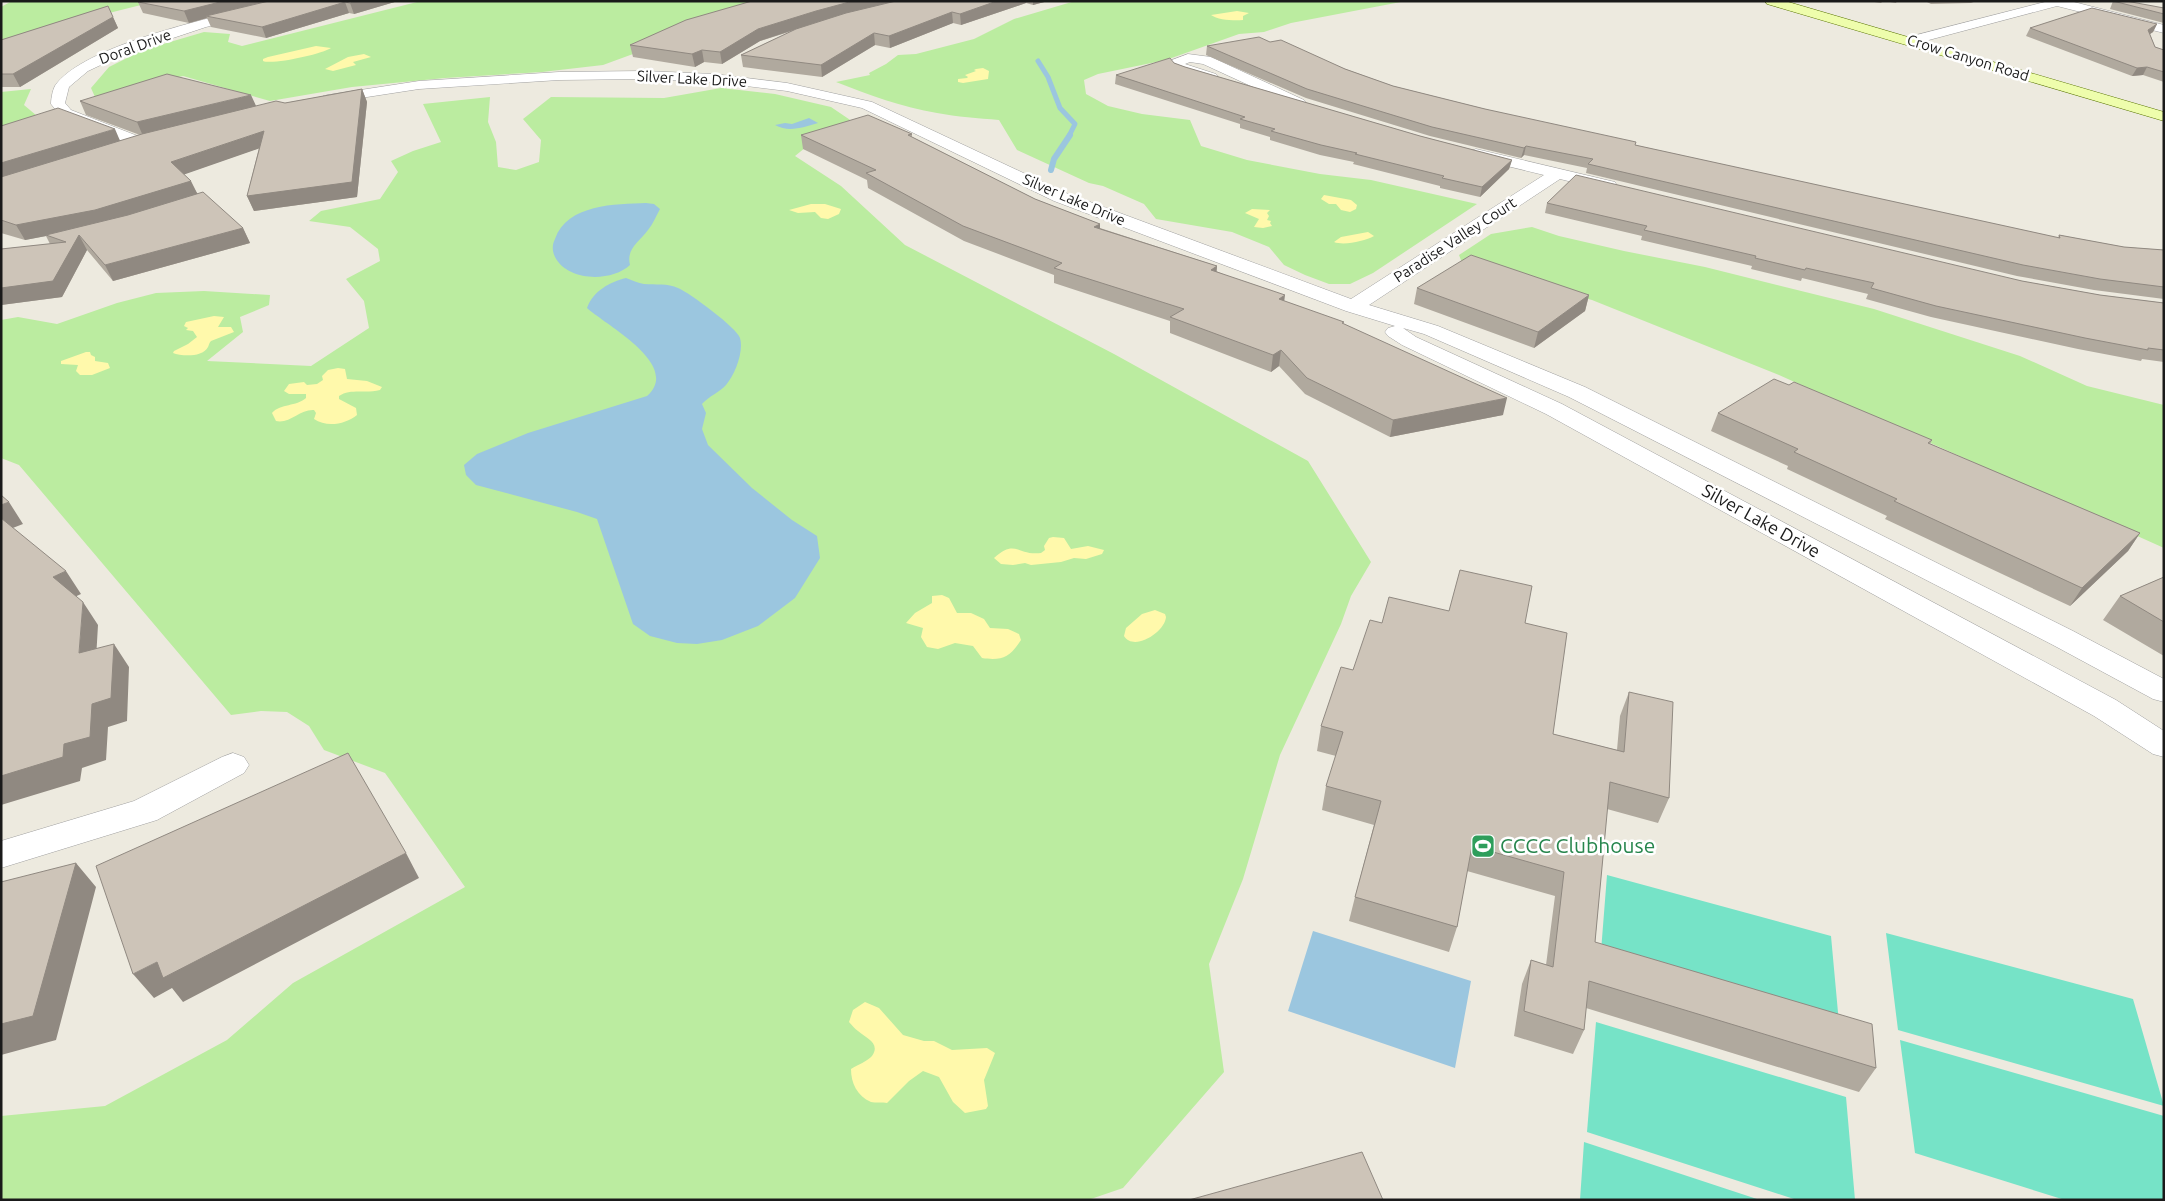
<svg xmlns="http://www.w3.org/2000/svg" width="2165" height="1201" font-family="Ubuntu,sans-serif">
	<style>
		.grass { fill: #bbeca0 }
		.sand { fill: #fff9ab }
		.pitch { fill: #76e3c7 }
		.water { fill: #9bc6df }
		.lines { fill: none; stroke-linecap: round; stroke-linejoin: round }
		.stream-far1 { stroke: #9bc6df; stroke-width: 5 }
		.stream { stroke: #9bc6df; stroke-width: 6 }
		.minor-casing { stroke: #a1a1a1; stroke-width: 1 }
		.secondary-casing { stroke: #577300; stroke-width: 1 }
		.minor { fill: #fff; fill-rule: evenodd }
		.secondary { fill: #eefdac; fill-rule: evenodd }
		.wall { fill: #b0a99e }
		.shaded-wall { fill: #908981 }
		.building { fill: #cdc4b8; stroke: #908981 }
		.labels { text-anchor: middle; stroke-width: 5; stroke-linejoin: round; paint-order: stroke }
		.far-street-label { font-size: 15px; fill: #1a1a1a; stroke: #fff }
		.street-label { font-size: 18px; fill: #1a1a1a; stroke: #fff }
		.near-leisure-label { font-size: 21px; fill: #27864d; stroke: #fff; text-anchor: start }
	</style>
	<rect width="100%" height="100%" fill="#edeadf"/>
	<path class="grass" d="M 12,1 L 157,1 L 81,20 L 1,46 L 1,7 Z
		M 421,1 L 778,1 L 603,65 L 542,72 L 445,78 L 352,87 L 270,101 L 183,76 L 95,97 L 91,88 L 109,67 L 143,50 L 204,32 L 230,34 L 228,42 L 242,46 Z
		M 1075,1 L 1406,1 L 1291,23 L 1264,32 L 1239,34 L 1166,60 L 1098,74 L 1084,80 L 1086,94 L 1108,106 L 1142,114 L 1190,120 L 1201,146 L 1247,160 L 1320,174 L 1371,180 L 1477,204 L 1373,273 L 1350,284 L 1329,284 L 1305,275 L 1284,265 L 1269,247 L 1232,232 L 1156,219 L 1144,204 L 1103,186 L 1089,183 L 1017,150 L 999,120 C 978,118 957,117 937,113 C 902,107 869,95 836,82 L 870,75 L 869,73 L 886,64 L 898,55 L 916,54 L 974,39 L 1014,19 Z
		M 721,88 L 775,94 L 831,107 L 862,128 L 811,143 L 795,156 L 841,186 L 905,245 L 1114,354 L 1308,461 L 1371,562 L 1351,596 L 1341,624 L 1280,755 L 1243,879 L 1209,964 L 1224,1072 L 1123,1188 L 1088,1200 L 1,1200 L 1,1116 L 105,1106 L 227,1040 L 293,983 L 465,887 L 385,773 L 324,750 L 309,726 L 287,712 L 261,711 L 231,715 L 19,465 L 1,458 L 1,320 L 18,317 L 57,324 L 117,303 L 156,293 L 204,291 L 270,295 L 269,305 L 240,317 L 243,332 L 207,361 L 311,366 L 369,328 L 364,301 L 346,279 L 380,261 L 378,249 L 350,227 L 309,221 L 321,211 L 380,199 L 398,172 L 391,161 L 413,151 L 441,142 L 423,104 L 490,97 L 488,122 L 496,142 L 498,167 L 516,170 L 539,162 L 541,140 L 523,119 L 551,97 L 664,98 Z
		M 31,89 L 24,105 L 43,121 L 1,133 L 1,92 Z
		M 1532,227 L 1559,236 L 1624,251 L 1705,267 L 1874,309 L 2020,356 L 2087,386 L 2164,405 L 2164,548 L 1779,375 L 1592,300 L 1464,268 L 1459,255 L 1491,234 Z"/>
	<path class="sand" d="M 1237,11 L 1249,13 L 1243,16 L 1243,20 C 1234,21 1218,20 1211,15 Z
		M 316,46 L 331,48 C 322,54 273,65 263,61 L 263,59 L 268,57 Z
		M 364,54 L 371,57 L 353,62 L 356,65 L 333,71 L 325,69 L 348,57 Z
		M 983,68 L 989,71 L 988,79 L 963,83 L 958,82 L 958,79 L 967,78 L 968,77 L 965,75 L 976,71 L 974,70 L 976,69 Z
		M 1324,195 L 1351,200 L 1357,205 L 1356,209 L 1350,212 L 1341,210 L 1336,204 L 1329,204 L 1321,199 Z
		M 811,204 L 825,204 L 841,209 L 839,214 L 828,219 L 821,218 L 815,212 L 798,213 L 789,210 Z
		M 1252,209 L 1270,210 L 1267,213 L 1269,216 L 1267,220 L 1271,221 L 1270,223 L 1272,226 L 1263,228 L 1254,227 L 1259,219 L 1245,213 Z
		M 1368,232 L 1374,236 C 1365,241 1344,246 1334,242 L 1341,237 Z
		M 214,316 L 224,317 L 218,327 L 231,327 L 234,332 L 211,341 C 209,343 209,345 208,347 C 202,358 181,356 173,353 L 174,351 L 188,344 L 197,337 L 193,331 L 186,330 L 188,328 L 184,326 L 186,322 Z
		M 86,352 L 90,352 L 91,355 L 95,357 L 95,361 L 108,363 L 110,368 L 92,375 L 80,375 L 76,371 L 78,365 L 61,364 L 61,361 Z
		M 338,368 L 345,369 L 347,379 L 367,381 L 382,387 L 380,390 C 366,394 351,388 339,396 L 339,399 L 356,408 L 357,415 C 346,424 327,428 314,419 L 316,413 L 314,410 C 300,409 290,424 276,421 L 272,413 C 281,403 296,407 306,398 L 306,394 L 289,394 L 284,391 L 289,384 L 304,382 L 307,385 L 317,384 L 323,380 L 322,376 L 328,370 Z
		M 1053,537 L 1064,538 L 1071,549 L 1088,546 L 1104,550 L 1102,554 L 1086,559 L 1074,558 L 1061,562 L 1031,565 L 1025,563 L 1013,565 L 1001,564 L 994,558 C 1016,538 1017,556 1041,553 L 1045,550 L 1044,546 L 1049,538 Z
		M 942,595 L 949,598 L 957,613 L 971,613 L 984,619 L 990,628 L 1008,629 L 1019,634 L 1021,640 C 1010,657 1002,661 982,658 L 973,646 L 955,643 L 938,649 L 927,647 L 921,637 L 923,628 L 906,623 L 915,613 L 932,603 L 932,596 Z
		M 1155,610 L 1165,614 L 1166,617 C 1165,632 1134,652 1124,636 L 1126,628 L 1142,614 Z
		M 865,1002 L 879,1008 L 903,1035 L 924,1041 L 934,1041 L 952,1050 L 987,1048 L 995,1053 L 984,1080 L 988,1106 L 986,1109 L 965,1113 L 953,1102 L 939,1077 L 923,1071 L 909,1081 L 887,1103 C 883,1102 875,1103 871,1102 C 857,1096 851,1083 851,1069 C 857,1065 868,1061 872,1056 C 881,1043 866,1038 858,1031 C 855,1029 852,1025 849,1022 L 853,1010 Z"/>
	<path class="pitch" d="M 1607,875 L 1831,936 L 1840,1034 L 1600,964 Z
		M 1886,933 L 2133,999 L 2164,1106 L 1898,1030 Z
		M 1596,1022 L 1846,1097 L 1855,1200 L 1797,1200 L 1587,1132 Z
		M 1900,1040 L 2164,1116 L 2164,1200 L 2065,1200 L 1915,1153 Z
		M 1584,1142 L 1760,1200 L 1580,1200 Z"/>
	<path class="water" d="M 809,118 L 818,123 C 804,127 789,133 775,125 L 785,123 L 792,124 Z
		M 646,203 L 654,204 L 660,209 C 656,216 653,224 648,230 C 639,242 626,249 630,265 C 612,282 568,282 555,257 C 552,250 552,245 555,239 C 567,204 616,204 646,203 Z
		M 626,278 C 632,280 638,283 644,284 C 655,285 668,283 678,288 C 690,293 737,328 740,338 C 744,351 735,375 726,385 C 720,392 709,396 702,404 L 706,413 L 702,429 L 708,445 L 752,488 L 792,520 L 817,536 L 820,558 L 795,598 L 758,626 L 722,640 L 697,644 L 677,643 L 650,636 L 633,624 L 597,519 L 577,512 L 476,485 L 466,475 L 464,465 L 477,454 L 528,433 L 647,396 C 682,365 607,326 587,308 C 593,291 610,282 626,278 Z
		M 1313,931 L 1471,981 L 1455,1068 L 1288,1011 Z"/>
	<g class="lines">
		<path class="stream-far1" d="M 1038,61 L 1048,77 L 1060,108 L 1075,124 L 1069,136"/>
		<path class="stream" d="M 1051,170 L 1054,159 L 1070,135"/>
		<g class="minor-casing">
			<path id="minor" d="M 280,1 L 302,1 L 300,4 L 206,27 L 122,55 L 88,71 L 69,87 L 65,103 L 71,110 L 148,140 L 150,143 L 148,146 L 136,146 L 67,120 L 60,115 L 51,104 C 51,98 53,87 57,83 C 91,42 227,14 280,1 Z
				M 2049,1 L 2070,1 L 2164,25 L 2164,33 L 2057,6 L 1910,45 L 1903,41 L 1905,38 Z
				M 1188,54 L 1211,57 L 1304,100 L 1306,103 L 1304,106 L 1294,106 L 1203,64 L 1190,62 L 1185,64 L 1216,74 L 1218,77 L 1216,80 L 1211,81 L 1174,70 L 1170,63 L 1172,60 Z
				M 644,71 L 714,74 L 787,83 L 872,102 L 1066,193 L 1351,299 L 1544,175 L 1470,157 L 1468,154 L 1470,151 L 1476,149 L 1615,182 L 1617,186 L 1615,190 L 1609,191 L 1560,179 L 1369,305 L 1438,326 L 1585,387 L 2073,631 L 2164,679 L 2164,702 L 2153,699 L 2053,645 L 1569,397 L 1424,334 L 1403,328 L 1416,337 L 1562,404 L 2116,700 L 2164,731 L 2164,757 L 2153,754 L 2094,716 L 1546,414 L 1402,345 L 1388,336 L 1385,332 L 1388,328 L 1395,326 L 1346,311 L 1054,201 L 862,108 L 787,91 L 714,82 L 644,79 L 559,80 L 419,89 L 328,103 L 323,102 L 321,99 L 323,96 L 328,95 L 419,81 L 559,72 Z
				M 233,753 L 244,757 L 249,765 L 244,773 L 157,820 L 1,868 L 1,841 L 134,801 L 222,757 Z"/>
		</g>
		<g class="secondary-casing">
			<path id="secondary" d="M 1765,1 L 1785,1 L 2164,112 L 2164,121 L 1767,4 Z"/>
		</g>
		<use href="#minor" class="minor"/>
		<use href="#secondary" class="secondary"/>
	</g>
	<path class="wall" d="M 398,1 L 354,14 L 349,13 L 266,38 L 211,27 L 207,18 L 189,23 L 143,13 L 138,2 Z
		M 752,1 L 1048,1 L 1033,5 L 1026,3 L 961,25 L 953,23 L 890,48 L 875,45 L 822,77 L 743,67 L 741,55 L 792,31 L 760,41 L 722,64 L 704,62 L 695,67 L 633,57 L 630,45 Z
		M 1868,1 L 1883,1 L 1881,3 Z
		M 1884,1 L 1897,1 L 1896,3 Z
		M 1925,1 L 1976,1 L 1971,3 L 1931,4 Z
		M 2113,1 L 2164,8 L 2164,23 L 2110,9 Z
		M 108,6 L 118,28 L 20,87 L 1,87 L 1,40 Z
		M 2157,24 L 2153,32 L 2150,34 L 2155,47 L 2164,50 L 2164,82 L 2143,75 L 2132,76 L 2026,36 L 2030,28 Z
		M 1270,42 L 1393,86 L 1485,109 L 1635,145 L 2058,238 L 2059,235 L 2124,247 L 2164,250 L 2164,299 L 2094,290 L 2017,276 L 1586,173 L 1587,168 L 1524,155 L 1521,158 L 1430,136 L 1306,98 L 1206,55 L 1207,46 Z
		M 1174,63 L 1185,67 L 1420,136 L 1512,160 L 1509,169 L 1480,197 L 1440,188 L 1440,186 L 1353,164 L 1354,162 L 1320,155 L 1270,140 L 1270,137 L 1240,128 L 1240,124 L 1115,84 L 1116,75 Z
		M 362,89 L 367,102 L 357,197 L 254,211 L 247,196 L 259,148 L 184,174 L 197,193 L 243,228 L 250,243 L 113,281 L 87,250 L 62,297 L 1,305 L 1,249 L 50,244 L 46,236 L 25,240 L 1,233 L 1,126 L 120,141 L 140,135 L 86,115 L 80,101 L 256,106 L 285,103 Z
		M 912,134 L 912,137 L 1035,199 L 1100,224 L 1100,228 L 1217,266 L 1216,271 L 1284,301 L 1344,324 L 1503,415 L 1390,437 L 1305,394 L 1279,366 L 1271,372 L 1170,333 L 1170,321 L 1054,283 L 1054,275 L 964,241 L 868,188 L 867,180 L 803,149 L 801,135 Z
		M 1547,203 L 2022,281 L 2100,295 L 2164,303 L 2164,362 L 2142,359 L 2141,361 L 2078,349 L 1931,317 L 1866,299 L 1868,294 L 1802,278 L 1801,281 L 1751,269 L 1752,266 L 1641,240 L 1642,236 L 1545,213 Z
		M 1417,288 L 1589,295 L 1585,311 L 1534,348 L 1414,304 Z
		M 1718,413 L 1932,440 L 1930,444 L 2140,533 L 2128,551 L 2070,606 L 1885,519 L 1887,516 L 1787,469 L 1788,466 L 1711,431 Z
		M 2164,577 L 2164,656 L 2103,620 L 2120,596 Z
		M 1449,611 L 1525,623 L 1553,734 L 1617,750 L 1620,716 L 1629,692 L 1669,798 L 1658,823 L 1607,809 L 1595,942 L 1876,1068 L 1859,1092 L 1586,1008 L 1584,1030 L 1573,1054 L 1514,1036 L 1522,984 L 1531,960 L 1546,965 L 1555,896 L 1467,871 L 1457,927 L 1449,952 L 1349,921 L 1355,897 L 1374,825 L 1322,810 L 1326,786 L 1336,756 L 1317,751 L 1321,726 L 1382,623 Z"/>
	<path class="shaded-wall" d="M 224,1 L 272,1 L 206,16 L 207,18 L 189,23 L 184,11 Z
		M 357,1 L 398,1 L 354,14 L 350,3 Z
		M 853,1 L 897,1 L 818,22 L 760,41 L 722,64 L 720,52 L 758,29 L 816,11 Z
		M 997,1 L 1026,1 L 1026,3 L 961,25 L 960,14 Z
		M 1033,1 L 1048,1 L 1033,5 Z
		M 345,2 L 349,13 L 266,38 L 262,27 Z
		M 952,12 L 953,23 L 890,48 L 889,36 Z
		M 113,17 L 118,28 L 20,87 L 13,74 Z
		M 2157,24 L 2153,32 L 2144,38 L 2148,30 Z
		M 874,33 L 875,45 L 822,77 L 821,65 Z
		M 702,50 L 704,62 L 695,67 L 692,54 Z
		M 2147,67 L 2143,75 L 2132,76 L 2137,68 Z
		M 362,89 L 367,102 L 357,197 L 254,211 L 247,196 Z
		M 251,95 L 257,108 L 143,136 L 137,122 Z
		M 115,129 L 121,143 L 1,180 L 1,163 Z
		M 264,131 L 269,145 L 177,177 L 171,162 Z
		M 1526,146 L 1524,155 L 1521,158 L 1524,148 Z
		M 1512,160 L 1509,169 L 1480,197 L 1482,187 Z
		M 191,181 L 198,195 L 103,225 L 46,235 L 46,236 L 25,240 L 16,225 Z
		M 1100,224 L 1100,239 L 1094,227 Z
		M 243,228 L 250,243 L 113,281 L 105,265 Z
		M 79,235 L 87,250 L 62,297 L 1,305 L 1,288 Z
		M 1217,266 L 1216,281 L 1211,270 Z
		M 1285,295 L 1283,311 L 1279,299 Z
		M 1589,295 L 1585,311 L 1534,348 L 1538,332 Z
		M 1281,350 L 1279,366 L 1271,372 L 1273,355 Z
		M 1507,398 L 1503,415 L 1390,437 L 1393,420 Z
		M 9,502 L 23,524 L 5,531 L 1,526 L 1,505 Z
		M 2140,533 L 2128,551 L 2070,606 L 2082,588 Z
		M 66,571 L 81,594 L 68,600 L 53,577 Z
		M 83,602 L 98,625 L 95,676 L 79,653 Z
		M 114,644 L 129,667 L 127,721 L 108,727 L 106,760 L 82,768 L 80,781 L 1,805 L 1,776 L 64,744 L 92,704 Z
		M 406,853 L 419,878 L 183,1002 L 172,988 L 154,998 L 133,974 L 157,962 Z
		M 76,863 L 96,887 L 56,1040 L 1,1055 L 1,1024 Z"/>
	<path class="building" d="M 142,1 L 224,1 L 184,11 L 138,2 Z
		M 269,1 L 357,1 L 350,3 L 345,2 L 262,27 L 206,16 Z
		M 752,1 L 853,1 L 816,11 L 758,29 L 720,52 L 702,50 L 692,54 L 630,45 L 686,20 Z
		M 896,1 L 997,1 L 960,14 L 952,12 L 889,36 L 874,33 L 821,65 L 741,55 L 796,29 L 846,13 Z
		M 2113,1 L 2126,1 L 2164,8 L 2164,14 Z
		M 108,6 L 113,17 L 13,74 L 1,74 L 1,40 Z
		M 2092,8 L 2157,24 L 2148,30 L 2155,47 L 2164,50 L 2164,72 L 2147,67 L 2137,68 L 2030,28 Z
		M 1259,37 L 1270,42 L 1281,40 L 1345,69 L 1393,86 L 1485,109 L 1636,142 L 1635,145 L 2060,238 L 2059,235 L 2124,247 L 2164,250 L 2164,287 L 2100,279 L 2023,265 L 1588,164 L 1593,159 L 1526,146 L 1524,148 L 1432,127 L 1307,89 L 1207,46 Z
		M 1170,58 L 1174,63 L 1185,67 L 1420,136 L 1512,160 L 1482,187 L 1442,178 L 1444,176 L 1355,154 L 1357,153 L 1321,145 L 1271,131 L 1275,129 L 1240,119 L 1245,117 L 1116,75 Z
		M 167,74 L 251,95 L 137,122 L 80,101 Z
		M 362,89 L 352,182 L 247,196 L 264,131 L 171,162 L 191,181 L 95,210 L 16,225 L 1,220 L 1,177 L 142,134 L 276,101 L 285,103 Z
		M 58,108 L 115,129 L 1,163 L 1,126 Z
		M 868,115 L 912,134 L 908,135 L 1035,199 L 1100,224 L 1094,227 L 1217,266 L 1211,270 L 1285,295 L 1279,299 L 1344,322 L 1342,323 L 1507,398 L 1393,420 L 1307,378 L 1281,350 L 1273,355 L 1170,317 L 1184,309 L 1054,268 L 1062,263 L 963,226 L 866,173 L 876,170 L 801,135 Z
		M 1576,175 L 2022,281 L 2100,295 L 2164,303 L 2164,350 L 2148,348 L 2148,350 L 2085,338 L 1936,306 L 1871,288 L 1874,283 L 1806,268 L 1805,270 L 1755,258 L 1756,256 L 1644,230 L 1647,226 L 1547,203 Z
		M 203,192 L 243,228 L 105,265 L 79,235 L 53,281 L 1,288 L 1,249 L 66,242 L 46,235 L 128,215 Z
		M 1471,255 L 1589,295 L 1538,332 L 1417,288 Z
		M 1774,379 L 1789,385 L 1794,382 L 1932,440 L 1928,443 L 2140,533 L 2082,588 L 1894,501 L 1897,499 L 1794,452 L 1798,449 L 1718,413 Z
		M 1,495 L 9,502 L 1,505 Z
		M 1,518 L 66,571 L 53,577 L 83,602 L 79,653 L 114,644 L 111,698 L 92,704 L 90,737 L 64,744 L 63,757 L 1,776 Z
		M 1460,570 L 1532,586 L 1525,623 L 1567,633 L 1553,734 L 1624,752 L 1629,692 L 1673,702 L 1669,798 L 1610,782 L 1595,942 L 1872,1024 L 1876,1068 L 1589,981 L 1584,1030 L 1524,1011 L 1531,960 L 1553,967 L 1564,872 L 1472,846 L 1457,927 L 1355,897 L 1381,801 L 1326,786 L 1343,732 L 1321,726 L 1341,667 L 1353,670 L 1370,620 L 1382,623 L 1389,597 L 1449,611 Z
		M 2164,577 L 2164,622 L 2120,596 Z
		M 348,753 L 406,853 L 163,978 L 157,962 L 133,974 L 96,866 Z
		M 76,863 L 33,1016 L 1,1024 L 1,882 Z
		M 1362,1152 L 1383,1200 L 1189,1200 Z"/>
	<defs>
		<g id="stadium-square" transform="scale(1.25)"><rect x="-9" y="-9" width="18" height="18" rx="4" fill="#2e9e5b" stroke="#fff"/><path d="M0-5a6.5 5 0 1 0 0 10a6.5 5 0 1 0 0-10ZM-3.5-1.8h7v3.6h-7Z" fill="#fff"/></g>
	</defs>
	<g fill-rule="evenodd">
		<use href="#stadium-square" x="1483" y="846"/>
	</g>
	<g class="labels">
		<g class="far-street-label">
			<text transform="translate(135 47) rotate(-20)" y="5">Doral Drive</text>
			<text transform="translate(1968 58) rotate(17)" y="5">Crow Canyon Road</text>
			<text transform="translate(692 79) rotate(3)" y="5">Silver Lake Drive</text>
			<text transform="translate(1074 200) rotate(23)" y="5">Silver Lake Drive</text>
			<text transform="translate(1455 240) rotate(-33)" y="5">Paradise Valley Court</text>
		</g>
		<g class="street-label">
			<text transform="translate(1761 521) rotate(29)" y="6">Silver Lake Drive</text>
		</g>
		<g class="near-leisure-label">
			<text x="1500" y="853">CCCC Clubhouse</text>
		</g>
	</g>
	<rect width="2165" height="1201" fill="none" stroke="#1a1a1a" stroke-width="5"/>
</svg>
